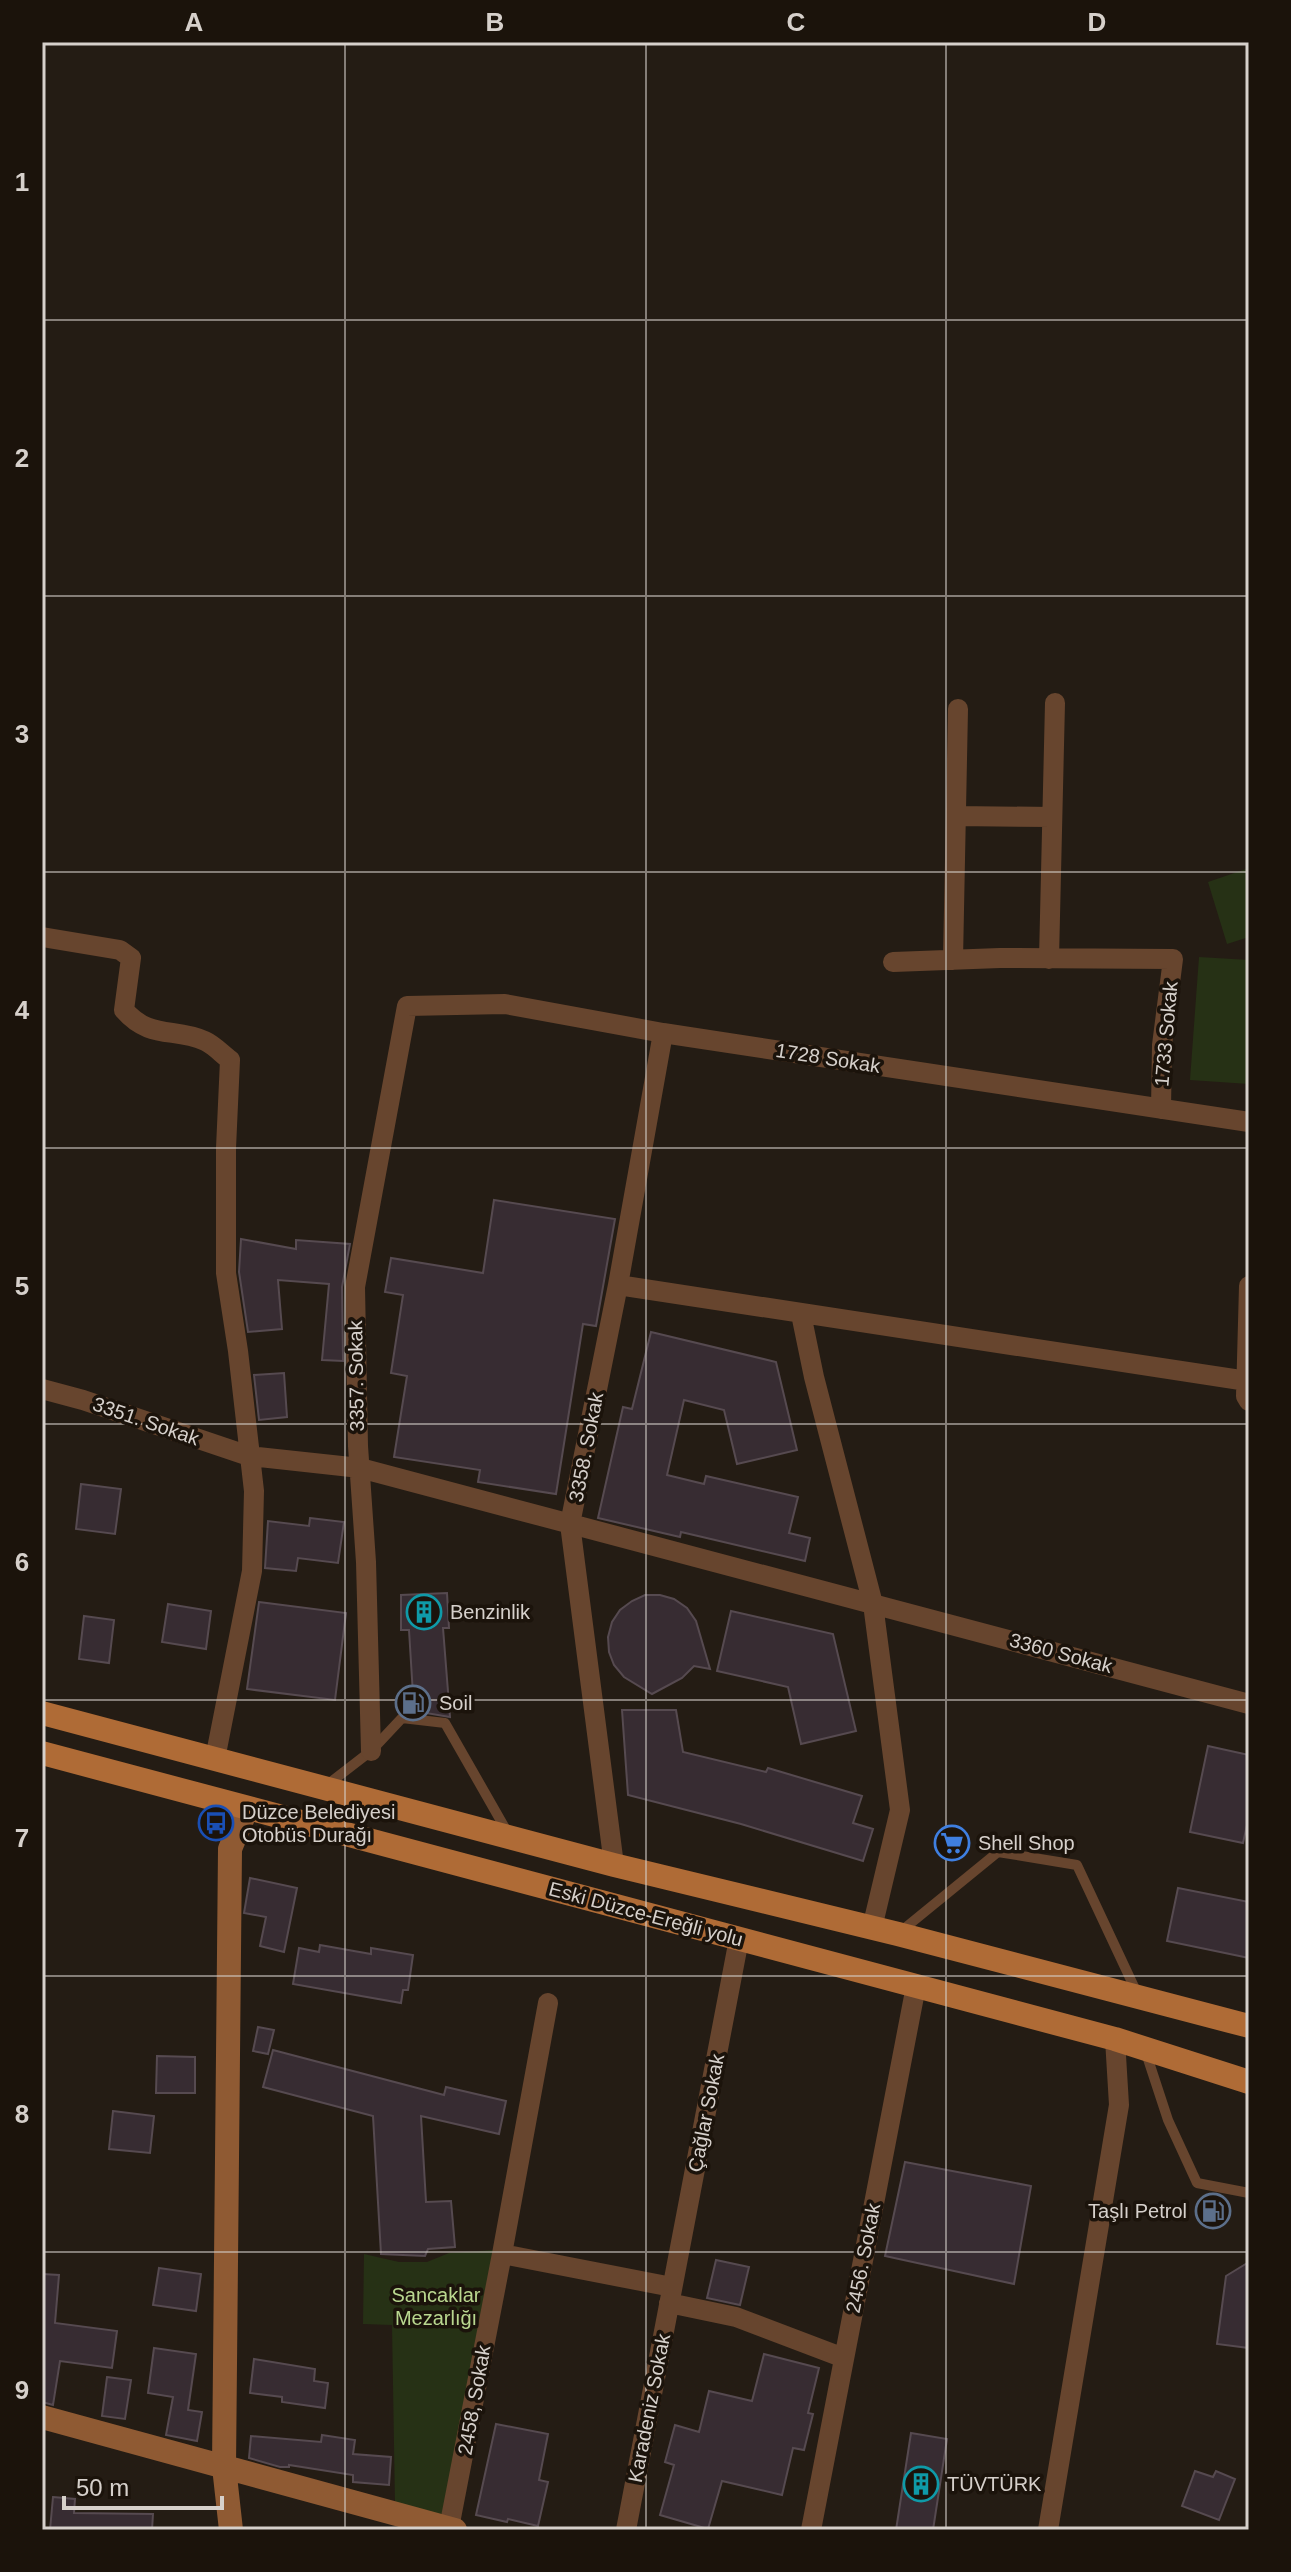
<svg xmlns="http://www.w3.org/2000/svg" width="1291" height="2572" font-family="Arial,sans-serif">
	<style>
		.green { fill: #263115 }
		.building { fill: #372c32; stroke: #564a50; stroke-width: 2 }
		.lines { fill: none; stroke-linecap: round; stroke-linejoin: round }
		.lane { stroke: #67452e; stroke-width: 10 }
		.street { stroke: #67452e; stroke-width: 20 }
		.secondary { stroke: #8f5a33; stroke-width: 24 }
		.primary { stroke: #af6b36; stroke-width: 24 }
		.grid { fill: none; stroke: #d6d0cb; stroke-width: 2; stroke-opacity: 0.55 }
		.labels { text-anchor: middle; stroke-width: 7; stroke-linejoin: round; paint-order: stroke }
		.street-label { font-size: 20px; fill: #d6d0cb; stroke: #1b130b }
		.poi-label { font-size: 20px; fill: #d6d0cb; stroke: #1b130b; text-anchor: start }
		.park-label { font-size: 20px; fill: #b9d78f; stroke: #1b130b }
		.neatline { fill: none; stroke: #d6d0cb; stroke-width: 3 }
		.grid-label { font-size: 26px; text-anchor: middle; font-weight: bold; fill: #d6d0cb }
	</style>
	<rect width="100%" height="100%" fill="#241c14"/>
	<path class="green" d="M 1246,869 L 1249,880 L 1249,937 L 1227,944 L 1208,882 Z
		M 1199,957 L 1249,960 L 1249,1084 L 1190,1080 Z
		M 494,2250 L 442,2515 L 395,2504 L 392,2325 L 363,2324 L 364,2254 L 399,2262 L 427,2262 L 449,2253 Z"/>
	<path class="building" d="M 494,1200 L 615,1219 L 596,1326 L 583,1324 L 556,1494 L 478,1482 L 480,1470 L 394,1457 L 407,1376 L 391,1373 L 403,1295 L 385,1292 L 391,1258 L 483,1273 Z
		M 241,1239 L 296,1249 L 296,1240 L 350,1244 L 342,1287 L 343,1361 L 322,1360 L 329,1284 L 278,1280 L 282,1329 L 248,1332 L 239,1272 Z
		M 651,1332 L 776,1362 L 797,1450 L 737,1464 L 724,1410 L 684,1400 L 667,1475 L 704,1484 L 706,1476 L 798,1497 L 789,1533 L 810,1538 L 805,1561 L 681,1532 L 680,1537 L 598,1518 L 623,1407 L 632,1409 Z
		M 284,1373 L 287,1417 L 259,1420 L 254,1375 Z
		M 81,1484 L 121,1489 L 115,1534 L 76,1529 Z
		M 310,1518 L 344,1522 L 338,1563 L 298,1558 L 296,1571 L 265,1568 L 268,1521 L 309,1526 Z
		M 447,1593 L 449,1628 L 443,1628 L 450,1717 L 414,1711 L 409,1630 L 401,1630 L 401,1595 Z
		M 645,1595 L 660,1595 L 674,1599 L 687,1608 L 696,1621 L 710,1669 L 694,1666 L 682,1678 L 652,1694 L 624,1677 L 614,1665 L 609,1652 L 608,1637 L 612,1622 L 620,1610 L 632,1601 Z
		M 259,1602 L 346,1613 L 335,1700 L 247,1689 Z
		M 168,1604 L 211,1611 L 206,1649 L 162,1642 Z
		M 731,1611 L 833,1634 L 856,1731 L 801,1744 L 788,1687 L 717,1671 Z
		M 84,1616 L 114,1620 L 109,1663 L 79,1659 Z
		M 622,1710 L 676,1710 L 683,1752 L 766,1772 L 768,1768 L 862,1796 L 853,1823 L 873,1829 L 863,1861 L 741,1824 L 628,1795 Z
		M 1208,1746 L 1249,1755 L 1249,1816 L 1243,1843 L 1190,1832 Z
		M 250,1878 L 297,1888 L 284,1952 L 260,1946 L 266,1917 L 244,1913 Z
		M 1178,1888 L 1249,1902 L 1249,1958 L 1167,1941 Z
		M 320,1945 L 371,1954 L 371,1948 L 413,1955 L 408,1990 L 403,1990 L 401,2003 L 293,1984 L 299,1948 L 319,1952 Z
		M 258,2027 L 274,2030 L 268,2054 L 253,2051 Z
		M 273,2050 L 444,2095 L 446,2087 L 506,2101 L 499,2134 L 421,2116 L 426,2202 L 451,2201 L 455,2247 L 428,2249 L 425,2256 L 381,2254 L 373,2116 L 263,2087 Z
		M 157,2056 L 195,2057 L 195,2093 L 156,2093 Z
		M 113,2111 L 154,2116 L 150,2153 L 109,2149 Z
		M 905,2162 L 1031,2186 L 1014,2284 L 885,2256 Z
		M 716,2260 L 749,2267 L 740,2305 L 707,2298 Z
		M 1249,2262 L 1249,2348 L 1217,2344 L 1226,2276 Z
		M 159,2268 L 201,2274 L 196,2311 L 153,2305 Z
		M 42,2274 L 59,2275 L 55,2323 L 117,2331 L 112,2368 L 60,2361 L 53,2405 L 42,2402 Z
		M 154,2348 L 196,2354 L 188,2410 L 202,2412 L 197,2441 L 166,2435 L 173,2397 L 148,2393 Z
		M 764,2354 L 819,2368 L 808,2413 L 813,2414 L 804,2450 L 793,2448 L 782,2495 L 722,2481 L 708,2529 L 660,2515 L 674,2465 L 665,2462 L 675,2425 L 699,2432 L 709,2391 L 752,2401 Z
		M 254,2359 L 315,2369 L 314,2381 L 328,2383 L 325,2408 L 282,2402 L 282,2397 L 250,2393 Z
		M 107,2377 L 131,2380 L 125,2419 L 102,2416 Z
		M 496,2424 L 548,2434 L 539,2480 L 548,2482 L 538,2526 L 508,2519 L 507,2522 L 476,2515 Z
		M 911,2433 L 947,2439 L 933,2530 L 896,2530 Z
		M 322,2435 L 355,2440 L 353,2454 L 391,2457 L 389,2485 L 353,2482 L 353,2475 L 289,2465 L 289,2467 L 280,2467 L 249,2458 L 251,2436 L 321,2442 Z
		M 1195,2471 L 1213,2477 L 1216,2471 L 1235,2479 L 1219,2520 L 1182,2506 Z
		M 53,2497 L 75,2499 L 74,2513 L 153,2514 L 152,2530 L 50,2530 Z"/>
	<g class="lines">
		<path class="lane" d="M 327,1785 L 371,1751 L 402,1718 L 445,1723 L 509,1835
			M 900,1932 L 998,1852 L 1077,1865 L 1137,1993
			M 1145,2050 L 1168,2120 L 1197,2183 L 1249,2193"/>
		<path class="street" d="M 956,816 L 1052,817
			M 42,937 L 120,950 L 131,958 L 124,1010 C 150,1040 174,1027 205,1041 C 214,1045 222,1054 230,1060 L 226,1148 L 226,1273 L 238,1351 L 254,1491 L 252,1571 L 215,1759
			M 1049,959 L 1055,703
			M 953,960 L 958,709
			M 893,962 L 1000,958 L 1173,959 L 1162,1045 L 1161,1109
			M 618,1285 L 1247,1381
			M 1249,1286 L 1246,1396 L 1249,1401
			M 801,1314 L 814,1377 L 873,1604 L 900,1810 L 872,1928
			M 42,1389 L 83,1400 L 249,1456 L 360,1468 L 1249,1704
			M 371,1751 L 366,1562 L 358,1446 L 355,1287 L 407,1006 L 505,1004 L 663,1033 L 1249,1122
			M 614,1865 L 570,1524 L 618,1285 L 663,1033
			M 502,2254 L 548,2003
			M 669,2303 L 736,2317 L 844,2358
			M 449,2528 L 502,2254 L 672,2287
			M 626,2530 L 739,1939
			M 811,2530 L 916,1986
			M 1048,2530 L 1119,2105 L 1115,2039"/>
		<path class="secondary" d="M 42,2417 L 455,2530
			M 231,2530 L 224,2467 L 230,1849 L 247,1808"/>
		<path class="primary" d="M 42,1713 L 614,1865 L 898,1934 L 1249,2026
			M 42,1753 L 1115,2039 L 1249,2082"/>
	</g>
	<path class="grid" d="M 345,42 L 345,2530M 646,42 L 646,2530M 946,42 L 946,2530M 42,320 L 1249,320M 42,596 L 1249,596M 42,872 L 1249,872M 42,1148 L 1249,1148M 42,1424 L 1249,1424M 42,1700 L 1249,1700M 42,1976 L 1249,1976M 42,2252 L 1249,2252"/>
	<defs>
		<g id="building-ring" transform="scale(1.8)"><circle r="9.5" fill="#1b130b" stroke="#0f9aa8" stroke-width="1.5"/><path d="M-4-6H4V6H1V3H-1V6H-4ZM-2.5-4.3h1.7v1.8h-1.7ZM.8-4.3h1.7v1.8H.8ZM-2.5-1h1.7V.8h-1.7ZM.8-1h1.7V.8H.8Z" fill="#0f9aa8"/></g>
		<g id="fuel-ring" transform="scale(1.8)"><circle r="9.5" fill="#1b130b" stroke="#5c6f8a" stroke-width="1.5"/><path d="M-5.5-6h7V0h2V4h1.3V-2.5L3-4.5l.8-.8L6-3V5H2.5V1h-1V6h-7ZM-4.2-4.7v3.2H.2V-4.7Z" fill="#5c6f8a"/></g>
		<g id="bus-ring" transform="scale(1.8)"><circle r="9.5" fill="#1b130b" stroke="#1a4fb4" stroke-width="1.5"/><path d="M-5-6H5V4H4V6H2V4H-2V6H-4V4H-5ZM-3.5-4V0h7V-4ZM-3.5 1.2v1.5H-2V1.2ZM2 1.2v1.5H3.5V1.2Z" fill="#1a4fb4"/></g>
		<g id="supermarket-ring" transform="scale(1.8)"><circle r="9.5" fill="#1b130b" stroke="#3f7fe0" stroke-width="1.5"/><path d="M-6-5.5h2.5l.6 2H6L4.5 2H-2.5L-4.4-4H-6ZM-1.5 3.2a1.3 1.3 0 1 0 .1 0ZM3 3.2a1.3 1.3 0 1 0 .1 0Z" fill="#3f7fe0"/></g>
	</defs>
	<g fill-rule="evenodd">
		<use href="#building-ring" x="424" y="1612"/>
		<use href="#fuel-ring" x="413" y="1703"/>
		<use href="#bus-ring" x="216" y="1823"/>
		<use href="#supermarket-ring" x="952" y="1843"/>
		<use href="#fuel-ring" x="1213" y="2211"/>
		<use href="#building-ring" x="921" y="2484"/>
	</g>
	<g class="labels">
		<g class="street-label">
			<text transform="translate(1166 1034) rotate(-85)" y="7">1733 Sokak</text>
			<text transform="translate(828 1058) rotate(9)" y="7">1728 Sokak</text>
			<text transform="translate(356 1376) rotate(-91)" y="7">3357. Sokak</text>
			<text transform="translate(146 1421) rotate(19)" y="7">3351. Sokak</text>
			<text transform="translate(586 1447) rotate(-79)" y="7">3358. Sokak</text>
			<text transform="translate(1061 1653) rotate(15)" y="7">3360 Sokak</text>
			<text transform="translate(646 1914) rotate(15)" y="7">Eski Düzce-Ereğli yolu</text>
			<text transform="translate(706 2113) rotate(-79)" y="7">Çağlar Sokak</text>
			<text transform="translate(863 2258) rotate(-79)" y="7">2456. Sokak</text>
			<text transform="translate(474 2400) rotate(-80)" y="7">2458, Sokak</text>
			<text transform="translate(649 2408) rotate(-79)" y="7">Karadeniz Sokak</text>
		</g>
		<g class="poi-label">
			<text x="450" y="1619">Benzinlik</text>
			<text x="439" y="1710">Soil</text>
			<text x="242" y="1819">Düzce Belediyesi<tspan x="242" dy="23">Otobüs Durağı</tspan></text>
			<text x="978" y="1850">Shell Shop</text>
			<text x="1187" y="2218" text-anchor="end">Taşlı Petrol</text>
			<text x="947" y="2491">TÜVTÜRK</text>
		</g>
		<g class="park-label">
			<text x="436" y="2302">Sancaklar<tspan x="436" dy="23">Mezarlığı</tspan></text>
		</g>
	</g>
	<rect width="1291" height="2572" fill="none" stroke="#1b130b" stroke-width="88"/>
	<path d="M64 2496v12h158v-12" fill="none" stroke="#d6d0cb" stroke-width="4"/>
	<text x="76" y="2496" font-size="24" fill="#d6d0cb" stroke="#1b130b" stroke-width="6" paint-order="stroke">50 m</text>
	<rect x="44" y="44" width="1203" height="2484" class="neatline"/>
	<g class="grid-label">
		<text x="194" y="31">A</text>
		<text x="495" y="31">B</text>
		<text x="796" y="31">C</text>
		<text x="1097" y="31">D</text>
		<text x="22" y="191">1</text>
		<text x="22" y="467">2</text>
		<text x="22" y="743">3</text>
		<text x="22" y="1019">4</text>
		<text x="22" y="1295">5</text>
		<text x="22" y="1571">6</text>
		<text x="22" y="1847">7</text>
		<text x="22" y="2123">8</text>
		<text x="22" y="2399">9</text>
	</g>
</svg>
